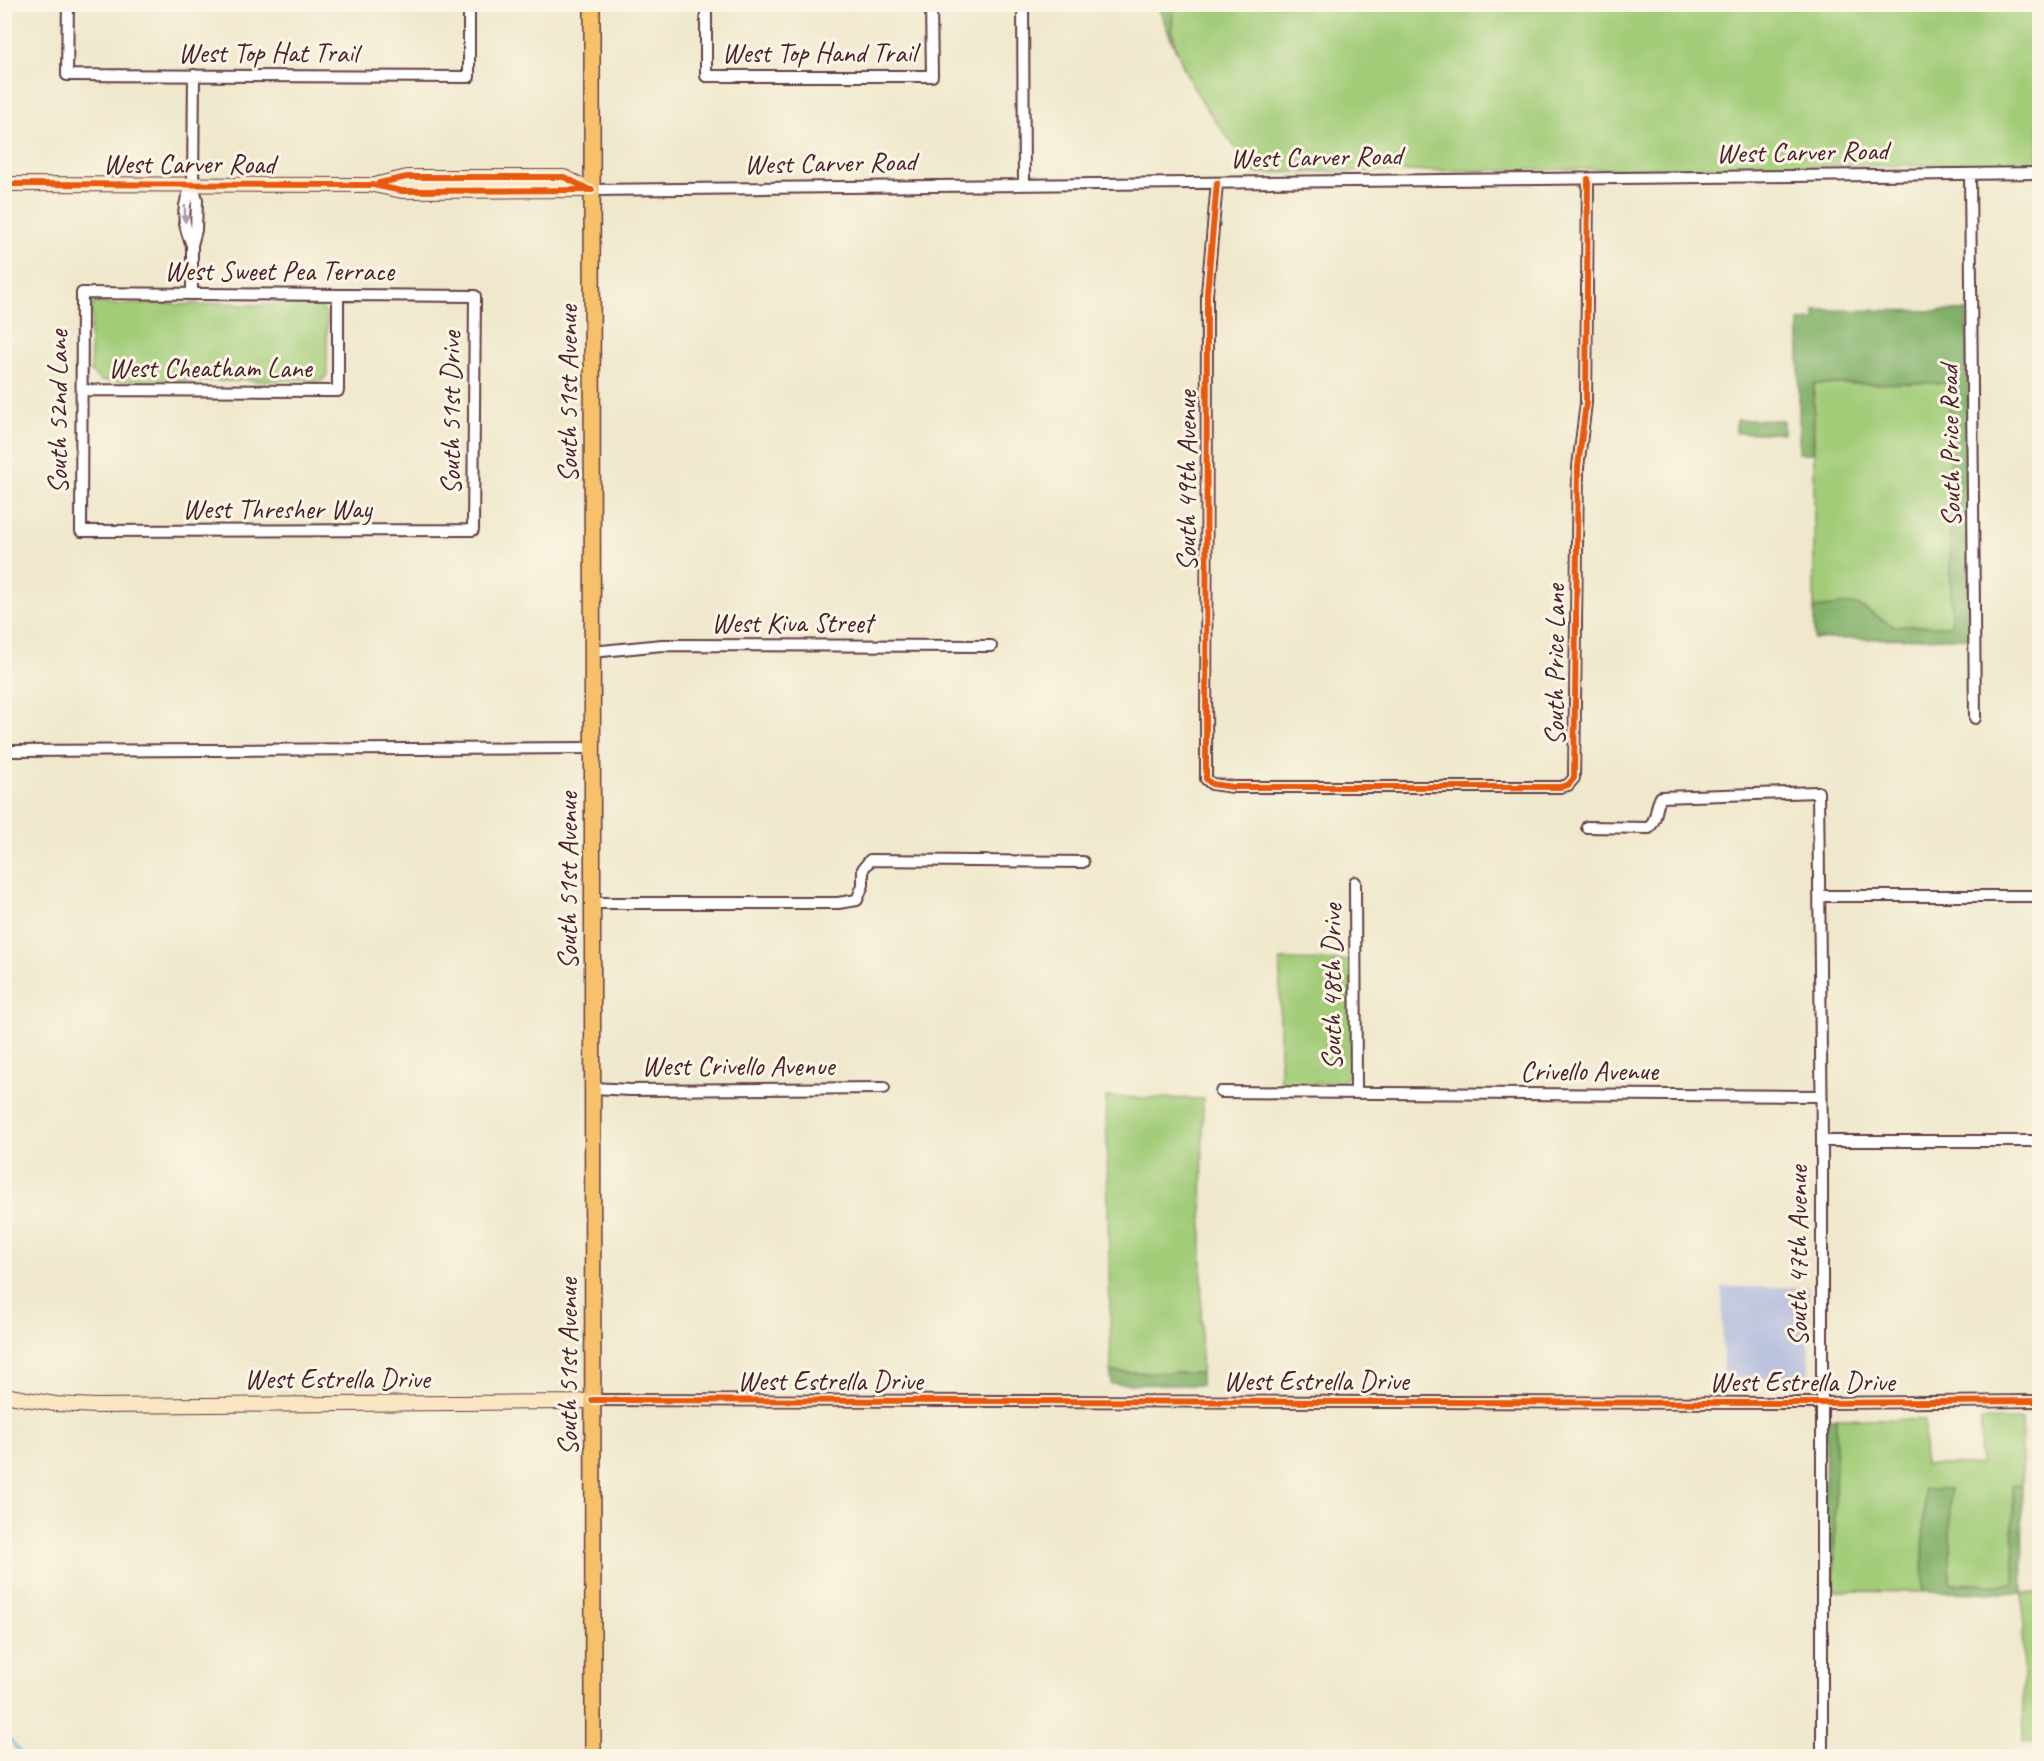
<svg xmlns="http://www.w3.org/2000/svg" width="2044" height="1761" font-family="Caveat,sans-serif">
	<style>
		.industrial { fill: #bbc3de }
		.green { fill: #a2cc78; stroke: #767652; stroke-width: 1.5 }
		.forest { fill: #81b068; stroke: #66684a; stroke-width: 1.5 }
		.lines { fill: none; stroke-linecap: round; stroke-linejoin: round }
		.stream { stroke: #75b1e7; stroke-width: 3 }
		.street-casing { stroke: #633d43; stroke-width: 14 }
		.secondary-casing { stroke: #633d43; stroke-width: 16 }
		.primary-casing { stroke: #633d43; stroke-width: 18 }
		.street { stroke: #fff; stroke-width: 10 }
		.secondary { stroke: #fbe6c4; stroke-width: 14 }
		.primary { stroke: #f6c16b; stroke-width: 15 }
		.cycleway-casing { stroke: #fcf5e5; stroke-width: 10 }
		.cycleway { stroke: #e8590c; stroke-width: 6 }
		.oneway { fill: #ae9aa0 }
		.labels { text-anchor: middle; stroke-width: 6; stroke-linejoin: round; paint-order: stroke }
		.street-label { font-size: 28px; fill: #4a1f2b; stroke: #fcf5e5 }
	</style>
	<rect width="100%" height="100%" fill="#fcf5e5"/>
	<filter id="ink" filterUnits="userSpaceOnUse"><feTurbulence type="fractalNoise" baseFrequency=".0167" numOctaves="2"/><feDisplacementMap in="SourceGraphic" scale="12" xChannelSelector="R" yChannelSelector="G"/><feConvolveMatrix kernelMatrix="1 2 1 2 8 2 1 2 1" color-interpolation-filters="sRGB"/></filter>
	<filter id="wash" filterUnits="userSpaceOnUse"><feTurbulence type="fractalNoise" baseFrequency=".008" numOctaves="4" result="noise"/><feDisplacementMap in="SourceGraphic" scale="24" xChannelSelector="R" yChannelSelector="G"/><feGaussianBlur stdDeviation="1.35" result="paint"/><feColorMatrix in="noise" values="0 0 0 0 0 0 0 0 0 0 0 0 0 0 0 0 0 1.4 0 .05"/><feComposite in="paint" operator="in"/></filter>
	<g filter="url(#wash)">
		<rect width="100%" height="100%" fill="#efe8cc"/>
		<path class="industrial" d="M 1722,1287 L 1808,1287 L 1809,1378 L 1723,1379 Z"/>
		<path class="green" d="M 1173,5 L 2039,5 L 2039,164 L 1255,173 C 1226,135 1193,97 1177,51 C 1171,36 1173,20 1173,5 Z
			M 94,303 L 105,303 L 110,305 L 166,303 L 180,305 L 196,303 L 202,306 L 215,303 L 234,303 L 240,305 L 317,304 L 326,313 L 327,317 L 327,375 L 322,381 L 314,382 L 309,379 L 256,381 L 242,379 L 237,381 L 101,381 L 91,372 L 90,329 C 93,322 93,316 90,309 Z
			M 1949,383 L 1951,626 L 1893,626 L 1860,606 L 1851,604 L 1814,608 L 1814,384 Z
			M 1280,960 L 1351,961 L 1353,1073 L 1339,1084 L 1280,1085 Z
			M 1106,1097 L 1203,1099 L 1201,1373 L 1111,1372 Z
			M 1836,1418 L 1925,1420 L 1924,1465 L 1980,1465 L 1981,1420 L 2022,1420 L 2022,1486 L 2013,1486 L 2014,1584 L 1950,1584 L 1950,1489 L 1924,1489 L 1923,1592 L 1834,1591 Z
			M 2023,1593 L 2039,1593 L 2039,1743 L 2023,1742 Z"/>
		<path class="forest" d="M 1157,5 L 1173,5 L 1172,32 L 1176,51 Z
			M 1815,310 L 1967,311 L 1970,638 L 1814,639 L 1814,608 L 1851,604 L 1860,606 L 1893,626 L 1951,626 L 1949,383 L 1814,384 L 1813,453 L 1799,453 L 1799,321 L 1815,320 Z
			M 1736,420 L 1783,420 L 1783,433 L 1736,433 Z
			M 1111,1372 L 1201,1373 L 1201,1385 L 1111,1384 Z
			M 1836,1418 L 1834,1591 L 1824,1591 L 1826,1420 Z
			M 2013,1485 L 2022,1486 L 2023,1593 L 1923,1592 L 1924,1489 L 1950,1489 L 1950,1584 L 2014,1584 Z"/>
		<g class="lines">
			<path class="stream" d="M 4,1730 L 22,1756"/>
		</g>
	</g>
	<g filter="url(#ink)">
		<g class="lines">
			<g class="street-casing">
				<path id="street" d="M 68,4 L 67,75 L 469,77 L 469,4
					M 706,4 L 706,76 L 932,76 L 931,4
					M 1023,4 L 1024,185
					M 1970,174 L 1975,718
					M 1217,183 L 1207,294 L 1206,779 L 1212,784 L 1233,787 L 1560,787 L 1568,785 L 1574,778 L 1578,467 L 1586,403 L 1588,179
					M 592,190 L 2040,173
					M 192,245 C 182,223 181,205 193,184
					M 82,293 L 475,296 L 473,530 L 81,531 Z
					M 192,294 L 192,245 L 196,230 L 197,200 L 193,184 L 194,75
					M 82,390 L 338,391 L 338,295
					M 592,652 L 662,645 L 991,646
					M 7,751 L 592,748
					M 1587,827 L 1649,828 C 1659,816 1654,809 1661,797 L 1818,792 L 1822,1141 L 1822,1756
					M 1355,882 L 1356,1093
					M 1820,896 L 2040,896
					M 593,903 L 838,903 L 857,900 L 863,885 L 863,869 L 870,860 L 1083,862
					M 593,1088 L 630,1090 L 884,1088
					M 1221,1092 L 1821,1096
					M 1822,1141 L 2040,1141
					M 592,1400 L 1821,1403 L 2040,1401"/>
			</g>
			<g class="secondary-casing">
				<path id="secondary" d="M 4,184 L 373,185 L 402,191 L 592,190
					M 378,184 L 407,177 L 564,177 L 589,189
					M 4,1395 L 55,1404 L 97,1406 L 575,1402 L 592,1400"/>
			</g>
			<g class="primary-casing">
				<path id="primary" d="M 592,4 L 593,1756"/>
			</g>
			<use href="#street" class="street"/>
			<use href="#secondary" class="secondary"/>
			<use href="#primary" class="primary"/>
			<g class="cycleway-casing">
				<path id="cycleway" d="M 379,183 L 407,177 L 564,177 L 588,189
					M 1217,183 L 1207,294 L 1206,779 L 1212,784 L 1233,787 L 1560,787 L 1568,785 L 1574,778 L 1578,467 L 1586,403 L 1588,179
					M 4,184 L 373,185 L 402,191 L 592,190
					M 592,1400 L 1821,1403 L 2040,1401"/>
			</g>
			<use href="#cycleway" class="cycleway"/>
		</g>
		<defs><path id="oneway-solid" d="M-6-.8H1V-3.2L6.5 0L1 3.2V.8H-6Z" transform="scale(1.5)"/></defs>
		<use class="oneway" href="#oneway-solid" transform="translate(185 214) rotate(89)"/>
	</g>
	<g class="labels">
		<g class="street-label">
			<text x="268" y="62">West Top Hat Trail</text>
			<text x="819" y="62">West Top Hand Trail</text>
			<text transform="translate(1802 151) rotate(-1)" y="10">West Carver Road</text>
			<text transform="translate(1316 156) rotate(-1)" y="10">West Carver Road</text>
			<text transform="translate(830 162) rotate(-1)" y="10">West Carver Road</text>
			<text x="189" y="173">West Carver Road</text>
			<text x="279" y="280">West Sweet Pea Terrace</text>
			<text x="210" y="377">West Cheatham Lane</text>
			<text transform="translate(567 394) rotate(-90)" y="10">South 51st Avenue</text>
			<text transform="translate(57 412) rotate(-90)" y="10">South 52nd Lane</text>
			<text transform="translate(450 413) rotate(-90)" y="10">South 51st Drive</text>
			<text transform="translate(1949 446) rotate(-91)" y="10">South Price Road</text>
			<text transform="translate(1186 481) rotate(-90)" y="10">South 49th Avenue</text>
			<text x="277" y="518">West Thresher Way</text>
			<text x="792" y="632">West Kiva Street</text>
			<text transform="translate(1554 665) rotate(-90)" y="10">South Price Lane</text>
			<text transform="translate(567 881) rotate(-90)" y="10">South 51st Avenue</text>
			<text transform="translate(1331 987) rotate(-90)" y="10">South 48th Drive</text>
			<text x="738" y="1075">West Crivello Avenue</text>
			<text x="1589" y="1080">Crivello Avenue</text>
			<text transform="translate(1797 1256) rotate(-90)" y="10">South 47th Avenue</text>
			<text transform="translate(567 1367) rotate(-90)" y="10">South 51st Avenue</text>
			<text x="337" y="1388">West Estrella Drive</text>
			<text x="830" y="1390">West Estrella Drive</text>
			<text x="1316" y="1390">West Estrella Drive</text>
			<text x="1802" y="1391">West Estrella Drive</text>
		</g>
	</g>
	<rect width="2044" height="1761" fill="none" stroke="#fcf5e5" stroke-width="24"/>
</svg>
